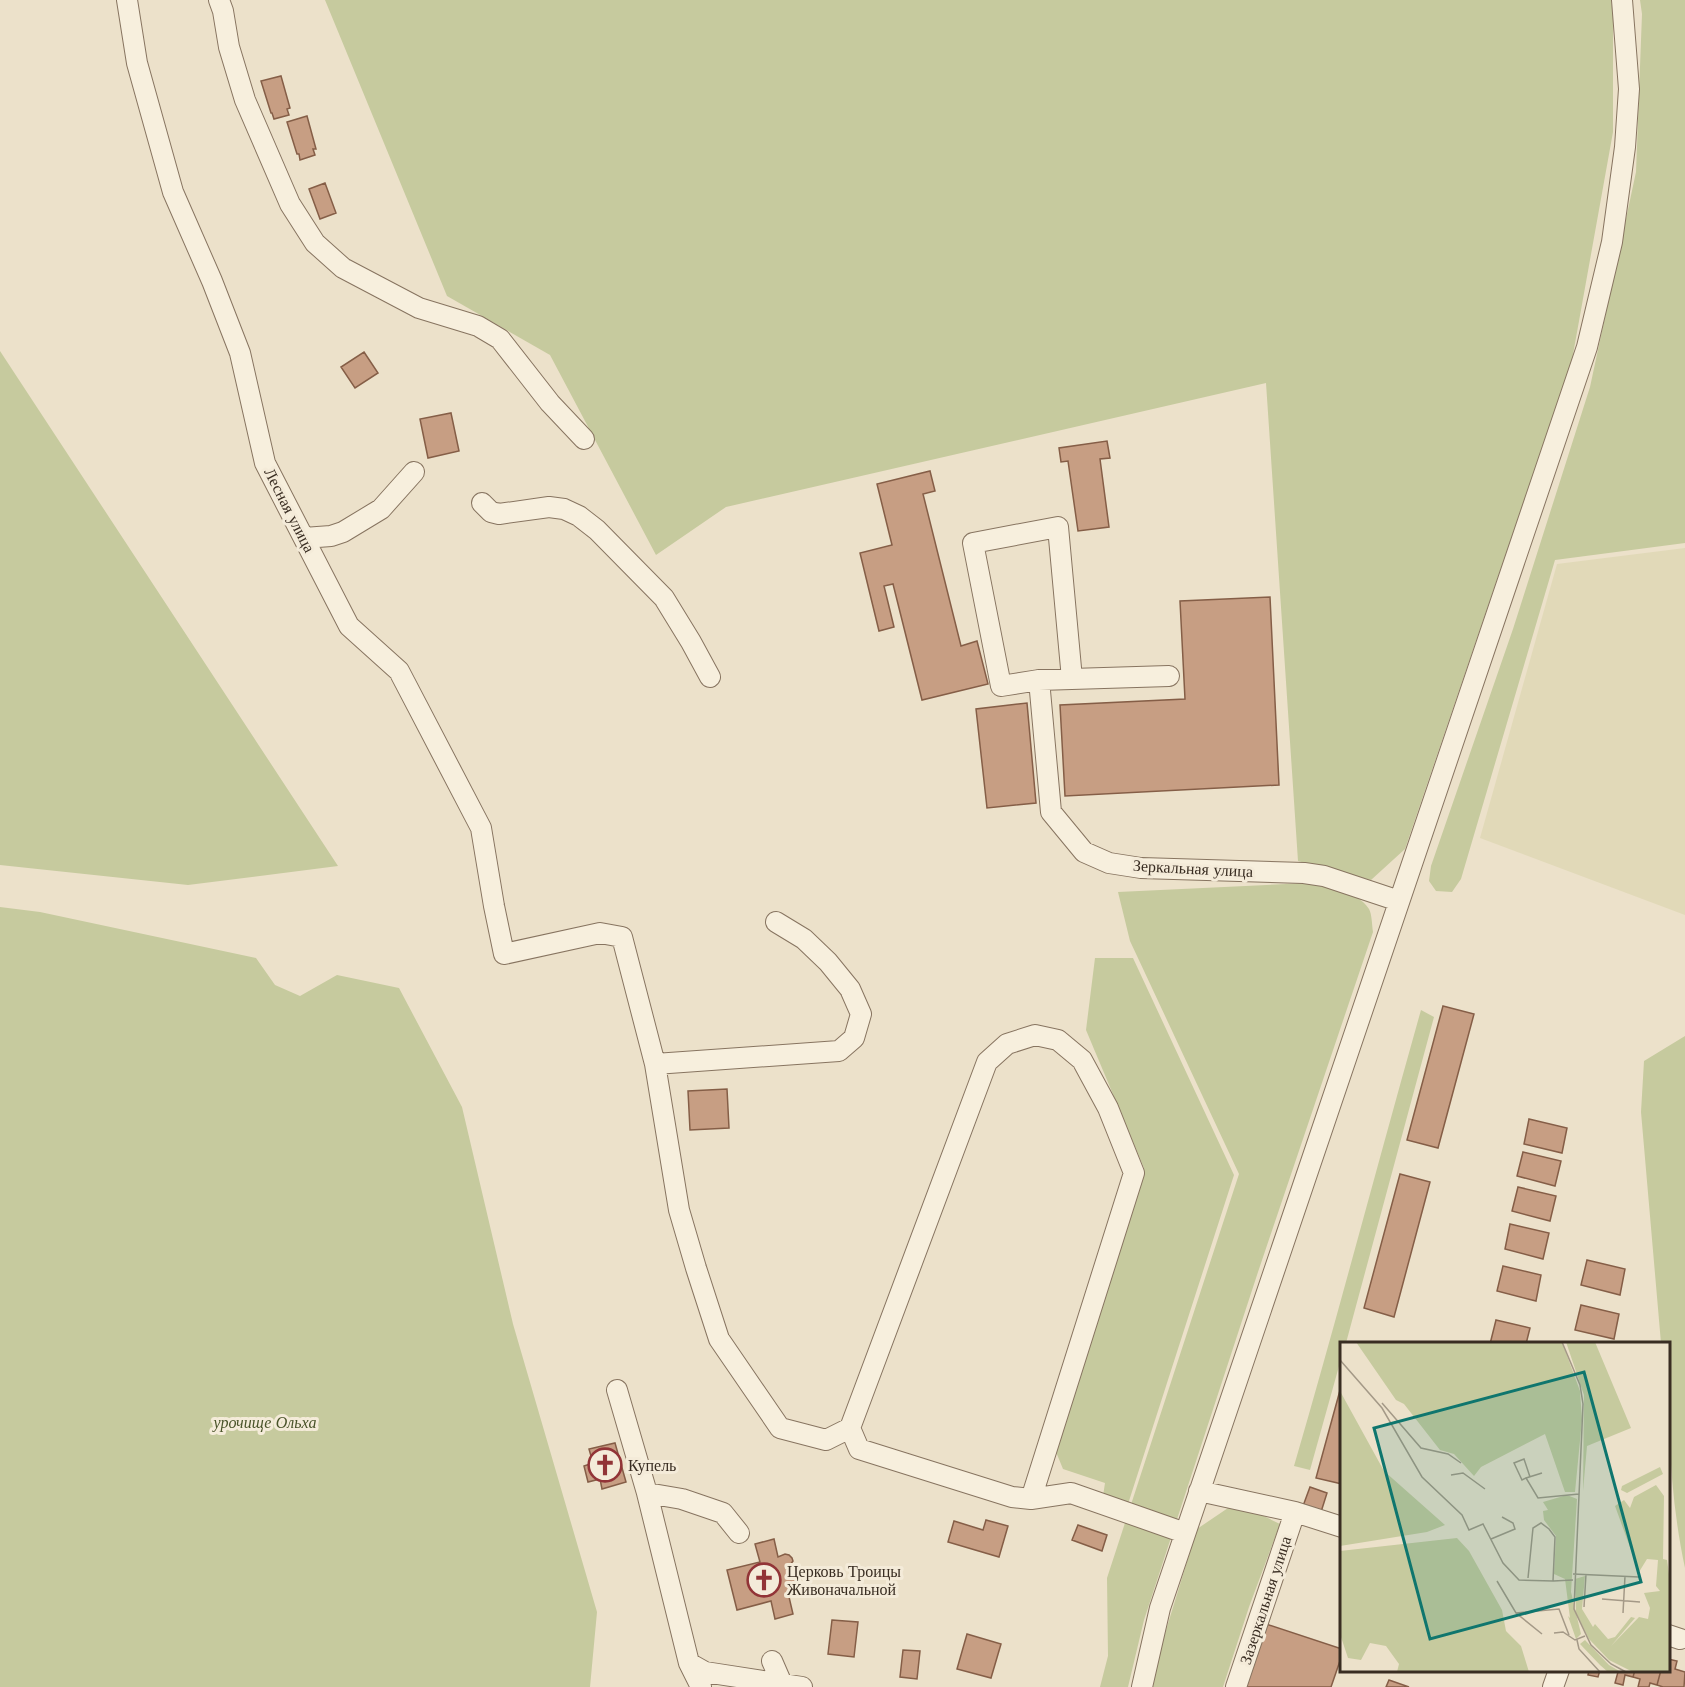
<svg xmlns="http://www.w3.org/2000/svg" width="1685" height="1687" font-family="'Libre Baskerville',serif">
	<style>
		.farmland { fill: #e1d9b8 }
		.green { fill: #c6ca9e }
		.building { fill: #c79e83; stroke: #855e47; stroke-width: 1.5 }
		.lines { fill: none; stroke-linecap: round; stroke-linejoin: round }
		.minor-casing { stroke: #877460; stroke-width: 22 }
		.minor { stroke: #f7efdd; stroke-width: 20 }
		.labels { text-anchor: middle; stroke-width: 6; stroke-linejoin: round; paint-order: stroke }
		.street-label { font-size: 16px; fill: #392d22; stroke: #f4ebd9 }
		.park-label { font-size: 16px; font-style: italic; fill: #4a542a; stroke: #f4ebd9 }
		.poi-label { font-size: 16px; fill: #392d22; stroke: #f4ebd9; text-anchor: start }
		.inset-road { fill: none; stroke: #a49987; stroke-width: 1.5 }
		.view { fill: #0f766e; fill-opacity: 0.15; stroke: #0f766e; stroke-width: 3 }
		.inset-edge { fill: none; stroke: #392d22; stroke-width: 3 }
	</style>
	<rect width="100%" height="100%" fill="#ece1ca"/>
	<path class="farmland" d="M 1685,548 L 1685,915 L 1480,838 L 1557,564 Z"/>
	<path class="green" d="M 325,0 L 1611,0 L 1613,14 L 1613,132 L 1572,360 L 1405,849 L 1371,880 L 1298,861 L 1266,383 L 726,507 L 656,555 L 550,355 L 447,296 Z
		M 1640,0 L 1685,0 L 1685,543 L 1555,560 L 1461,879 L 1452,892 L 1436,891 L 1429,881 L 1431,866 L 1513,629 L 1590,387 L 1636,172 L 1642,14 Z
		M 0,351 L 338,866 L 188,885 L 0,865 Z
		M 1307,883 C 1326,886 1358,891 1369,909 C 1372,914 1372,926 1373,932 L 1258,1272 L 1144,1620 L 1128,1687 L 1100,1687 L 1108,1656 L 1107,1578 L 1239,1174 L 1130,941 L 1118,892 Z
		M 0,907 L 40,912 L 256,958 L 275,985 L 300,996 L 337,975 L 399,988 L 462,1107 L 513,1324 L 597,1612 L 590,1687 L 0,1687 Z
		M 1095,958 L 1133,958 L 1234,1175 L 1128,1504 L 1103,1496 L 1105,1483 L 1063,1469 L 1054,1447 L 1118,1257 L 1144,1168 L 1086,1030 Z
		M 1421,1010 L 1434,1017 L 1346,1343 L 1342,1344 L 1341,1359 L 1310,1470 L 1294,1466 C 1338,1315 1378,1162 1421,1010 Z
		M 1685,1036 L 1685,1568 C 1669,1494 1668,1418 1668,1344 L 1661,1343 L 1641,1112 L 1644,1061 Z
		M 1245,1507 L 1280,1524 L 1249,1607 L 1223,1687 L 1153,1687 L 1159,1653 L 1197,1529 L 1228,1508 Z"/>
	<path class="building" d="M 281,76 L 290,108 L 287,109 L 289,115 L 274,119 L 272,113 L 271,113 L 261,81 Z
		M 307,116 L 316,149 L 313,149 L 315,155 L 300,160 L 299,154 L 297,154 L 287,122 Z
		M 325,183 L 336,213 L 320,219 L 309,189 Z
		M 364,352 L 378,373 L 355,388 L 341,367 Z
		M 451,413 L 459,451 L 428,458 L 420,419 Z
		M 1107,441 L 1110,458 L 1100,459 L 1109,527 L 1078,531 L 1068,461 L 1061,462 L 1059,448 Z
		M 930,471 L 935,491 L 923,494 L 961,646 L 977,641 L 988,684 L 922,700 L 893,584 L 884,586 L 894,627 L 879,631 L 860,553 L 892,545 L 877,484 Z
		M 1270,597 L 1279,785 L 1065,796 L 1060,705 L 1185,699 L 1180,601 Z
		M 1027,703 L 1036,803 L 987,808 L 976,709 Z
		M 1443,1006 L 1474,1014 L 1438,1148 L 1407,1140 Z
		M 727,1089 L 729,1128 L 690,1130 L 688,1091 Z
		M 1529,1119 L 1567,1128 L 1562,1153 L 1524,1144 Z
		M 1523,1152 L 1561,1161 L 1555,1186 L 1517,1176 Z
		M 1400,1174 L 1430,1182 L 1394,1317 L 1364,1308 Z
		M 1518,1187 L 1556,1196 L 1550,1221 L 1512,1211 Z
		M 1510,1224 L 1549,1233 L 1543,1259 L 1505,1249 Z
		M 1587,1260 L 1625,1269 L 1620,1295 L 1581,1285 Z
		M 1503,1266 L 1541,1275 L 1536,1301 L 1497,1291 Z
		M 1581,1305 L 1619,1314 L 1614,1339 L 1575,1330 Z
		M 1496,1320 L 1530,1328 L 1526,1344 L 1490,1344 Z
		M 1342,1383 L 1342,1484 L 1316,1478 Z
		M 615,1443 L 626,1482 L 602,1489 L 600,1479 L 588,1482 L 584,1466 L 593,1463 L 589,1449 Z
		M 1310,1487 L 1327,1493 L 1321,1512 L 1303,1506 Z
		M 986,1520 L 1008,1526 L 999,1557 L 948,1542 L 954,1521 L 983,1530 Z
		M 1078,1525 L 1107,1535 L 1102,1551 L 1072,1540 Z
		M 774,1539 L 778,1557 L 785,1554 L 789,1555 L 792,1558 L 793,1561 L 790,1565 L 798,1565 L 802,1571 L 801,1579 L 795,1583 L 800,1589 L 799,1593 L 789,1597 L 793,1614 L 775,1619 L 771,1601 L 737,1610 L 727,1570 L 760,1562 L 755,1544 Z
		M 832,1620 L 858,1622 L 854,1657 L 828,1654 Z
		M 1266,1624 L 1342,1649 L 1342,1655 L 1331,1687 L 1245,1687 Z
		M 967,1634 L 1001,1644 L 991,1678 L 957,1669 Z
		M 903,1650 L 920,1651 L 917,1679 L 900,1677 Z
		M 1668,1659 L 1677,1661 L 1675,1669 L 1685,1672 L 1684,1687 L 1663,1687 L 1657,1685 L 1661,1670 L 1668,1670 Z
		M 1589,1670 L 1600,1670 L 1598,1677 L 1588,1675 Z
		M 1614,1670 L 1635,1670 L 1633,1677 L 1625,1675 L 1623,1685 L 1615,1683 L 1618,1672 Z
		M 1635,1670 L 1661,1670 L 1657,1685 L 1650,1683 L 1649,1687 L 1638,1687 L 1640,1679 L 1633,1677 Z
		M 1389,1680 L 1409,1687 L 1386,1687 Z"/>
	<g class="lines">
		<g class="minor-casing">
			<path id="minor" d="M 127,0 L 137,63 L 173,192 L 212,281 L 240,353 L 265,463 L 349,626 L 399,671 L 481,828 L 494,906 L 504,954 L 600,933 L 622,937 L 655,1064 L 679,1210 L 696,1268 L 719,1339 L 780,1428 L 826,1440 L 850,1428 L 987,1062 L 1007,1044 L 1035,1035 L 1058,1040 L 1082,1060 L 1108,1108 L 1134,1173 L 1031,1499 L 1012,1497 L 859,1449 L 850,1428
				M 219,0 L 223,11 L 229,47 L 245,100 L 290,204 L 315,243 L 343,268 L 419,308 L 478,326 L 500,339 L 550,403 L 584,439
				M 482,503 L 491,512 L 499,514 L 549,507 L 564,509 L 579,516 L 597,530 L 664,598 L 691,642 L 710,677
				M 304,538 L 331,536 L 343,532 L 381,509 L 414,472
				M 1169,676 L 1039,680 L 1051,812 L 1084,852 L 1109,863 L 1141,868 L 1304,873 L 1324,876 L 1399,901
				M 1039,680 L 1001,686 L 973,543 L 1058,527 L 1072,679
				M 655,1064 L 839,1051 L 854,1038 L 861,1014 L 850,989 L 828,962 L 804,939 L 776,922
				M 617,1390 L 647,1493 L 689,1663 L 701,1687
				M 1199,1491 L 1295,1512 L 1342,1527
				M 647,1493 L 682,1499 L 723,1513 L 739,1533
				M 1031,1499 L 1071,1493 L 1185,1533
				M 1668,1635 L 1680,1639
				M 772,1661 L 782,1684
				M 689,1663 L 705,1672 L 802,1687
				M 1142,1687 L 1160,1608 L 1587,347 L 1612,242 L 1625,147 L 1629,89 L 1622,0
				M 1236,1687 L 1295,1512
				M 1553,1687 L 1559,1670"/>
		</g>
		<use href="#minor" class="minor"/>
	</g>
	<defs>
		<g id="church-ring" transform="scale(1.725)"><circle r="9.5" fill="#f4ebd9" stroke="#923437" stroke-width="1.5"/><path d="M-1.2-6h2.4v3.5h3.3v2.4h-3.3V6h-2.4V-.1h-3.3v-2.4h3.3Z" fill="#923437"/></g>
	</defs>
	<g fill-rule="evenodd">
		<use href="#church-ring" x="605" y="1465"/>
		<use href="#church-ring" x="764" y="1580"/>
	</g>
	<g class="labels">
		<g class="street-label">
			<text transform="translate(290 510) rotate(63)" y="6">Лесная улица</text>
			<text transform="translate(1193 868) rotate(3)" y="6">Зеркальная улица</text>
			<text transform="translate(1265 1600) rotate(-72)" y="6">Зазеркальная улица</text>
		</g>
		<g class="park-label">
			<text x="265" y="1428">урочище Ольха</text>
		</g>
		<g class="poi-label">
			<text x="628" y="1471">Купель</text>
			<text x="787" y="1577">Церковь Троицы<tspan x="787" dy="18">Живоначальной</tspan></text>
		</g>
	</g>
	<g transform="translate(1340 1342)">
		<rect width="330" height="330" fill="#ece1ca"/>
		<path d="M 16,0 L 222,0 L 240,49 L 242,78 L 235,150 L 225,150 L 205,92 L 141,125 L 134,134 L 114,112 L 100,108 L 64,62 L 56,58 ZM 226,0 L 255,0 L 291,86 L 247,104 L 243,149 L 244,53 ZM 0,49 L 44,129 L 105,183 L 87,190 L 0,204 ZM 320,125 L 323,132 L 287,151 L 281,148 L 282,144 ZM 316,143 L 324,154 L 323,217 L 327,218 L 330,239 L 330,330 L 293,330 L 269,318 L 249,297 L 236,271 L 235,237 L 245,234 L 242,267 L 253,285 L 255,282 L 268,297 L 275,295 L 291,275 L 295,276 L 271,304 L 299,275 L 308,277 L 310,266 L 304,251 L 320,249 L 316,244 L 318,218 L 307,217 L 299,230 L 275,164 L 284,158 L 290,166 L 294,155 ZM 227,153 L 237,157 L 231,250 L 241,292 L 236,297 L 228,274 L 230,276 L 225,237 L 214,232 L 216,194 L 204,178 L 203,169 L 208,168 L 203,160 ZM 117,196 L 129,209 L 162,268 L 166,289 L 181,304 L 189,330 L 57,330 L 59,322 L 46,304 L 30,301 L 21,318 L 8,316 L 0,292 L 0,209 ZM 245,298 L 269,323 L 281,330 L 268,330 L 260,323 L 240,302 Z" fill="#c6ca9e"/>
		<path class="inset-road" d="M 222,0 L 240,43 L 243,62 L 234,267 L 251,303 L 271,322 L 286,330M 0,18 L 42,66 L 82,135 L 122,173 L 129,188 L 143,182 L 163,221 L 179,238 L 213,239 L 215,195 L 209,187 L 201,181 L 193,186 L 188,236M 42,61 L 81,106 L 108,112 L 121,121M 202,131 L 186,136 L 198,156 L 239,152M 111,133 L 123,131 L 145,147M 186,136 L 182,138 L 174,121 L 184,117 L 190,135M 151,197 L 175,187 L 173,181 L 162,175M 233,232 L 299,235M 157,239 L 176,271 L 202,292M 213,239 L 233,238M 262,257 L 300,260M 244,265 L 246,232M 176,271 L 219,267 L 229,293M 283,271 L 285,234M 214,291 L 223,290 L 235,298 L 245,294M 237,298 L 239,307 L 260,330"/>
		<path class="view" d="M 244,30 L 301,240 L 90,297 L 34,86 Z"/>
		<rect width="330" height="330" class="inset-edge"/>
	</g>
</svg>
